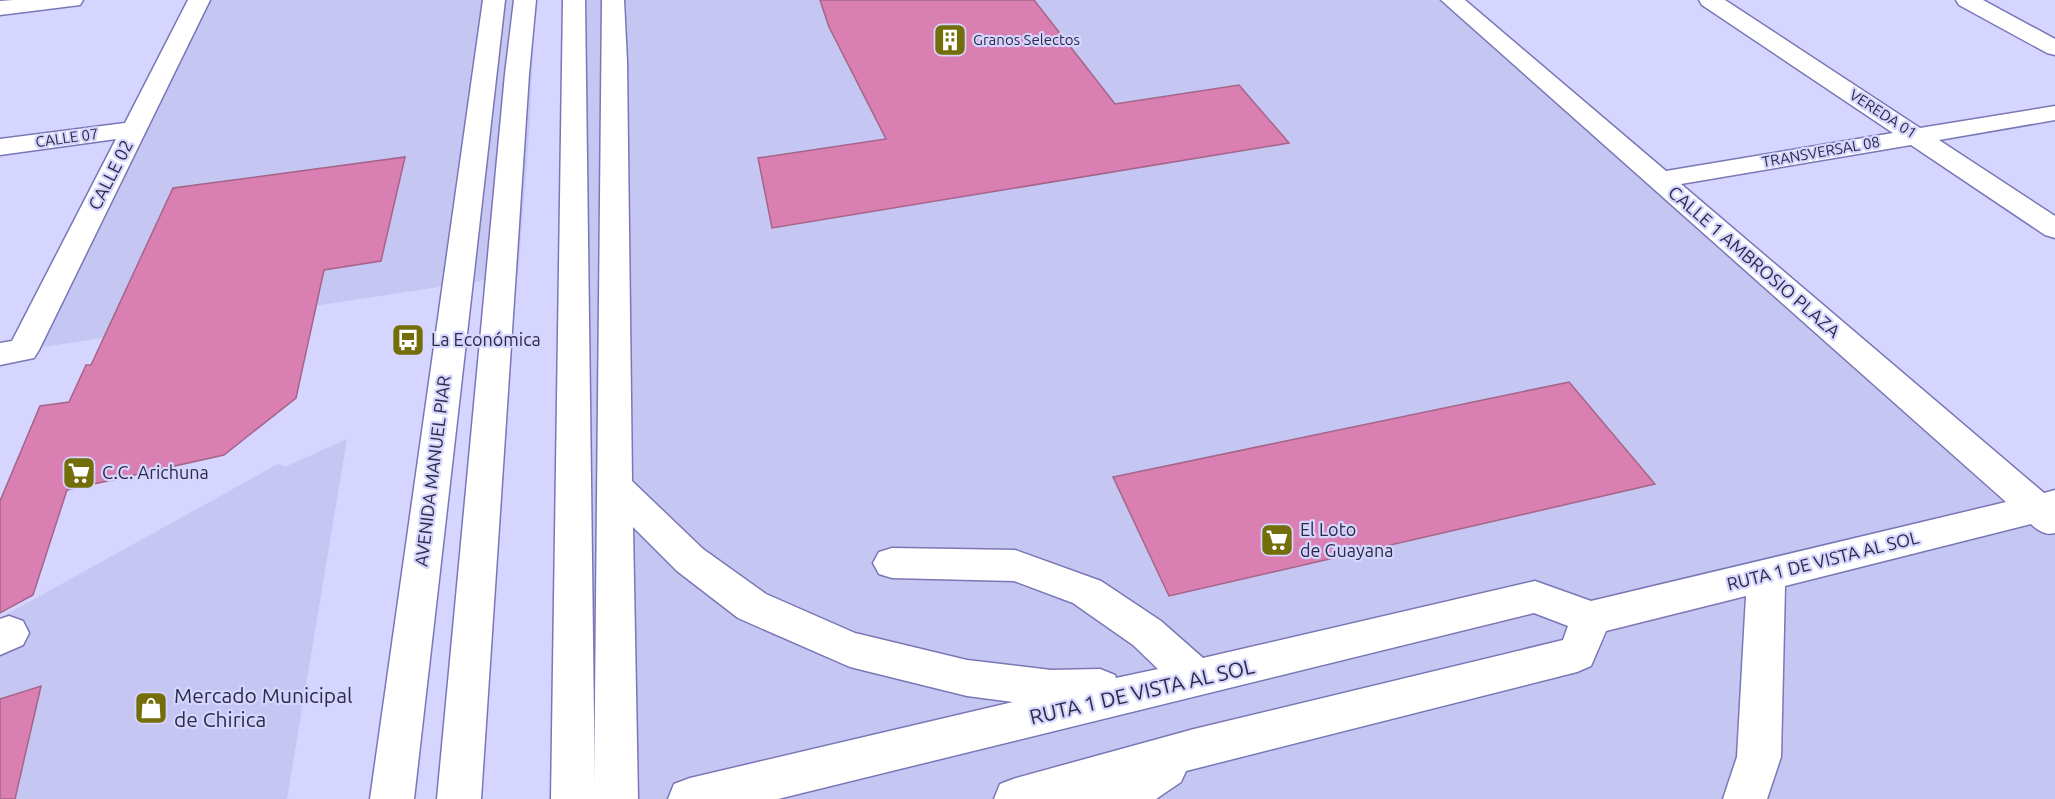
<svg xmlns="http://www.w3.org/2000/svg" width="2055" height="799" font-family="Ubuntu,sans-serif">
	<style>
		.built { fill: #c6c6f3 }
		.building { fill: #d97fb2; stroke: #a56589; stroke-width: 1.5 }
		.lines { fill: none; stroke-linecap: round; stroke-linejoin: round }
		.minor-casing { stroke: #7a77b6; stroke-width: 3 }
		.highway-casing { stroke: #7a77b6; stroke-width: 3 }
		.minor { fill: #fff; fill-rule: evenodd }
		.highway { fill: #fff; fill-rule: evenodd }
		.labels { text-anchor: middle; stroke-width: 4.5; stroke-linejoin: round; paint-order: stroke }
		.far-poi-label { font-size: 15px; fill: #2c2b46; stroke: #d5d5ff; text-anchor: start }
		.far-street-label { font-size: 15px; fill: #2c2b46; stroke: #d5d5ff }
		.street-label { font-size: 18px; fill: #2c2b46; stroke: #d5d5ff }
		.poi-label { font-size: 18px; fill: #2c2b46; stroke: #d5d5ff; text-anchor: start }
		.near-street-label { font-size: 21px; fill: #2c2b46; stroke: #d5d5ff }
		.near-poi-label { font-size: 21px; fill: #2c2b46; stroke: #d5d5ff; text-anchor: start }
	</style>
	<rect width="100%" height="100%" fill="#d5d5ff"/>
	<path class="built" d="M 199,0 L 535,0 L 530,122 L 518,275 L 23,350 Z
		M 582,0 L 1452,0 L 2055,523 L 2055,799 L 572,799 Z
		M 347,439 L 287,799 L 0,799 L 0,618 L 278,464 L 285,467 Z"/>
	<path class="building" d="M 820,0 L 1034,0 L 1115,104 L 1239,85 L 1289,143 L 772,228 L 758,158 L 886,139 L 829,27 Z
		M 405,157 L 381,261 L 324,270 L 296,398 L 224,455 L 67,490 L 33,595 L 0,613 L 0,501 L 40,406 L 69,402 L 86,365 L 91,365 L 173,188 Z
		M 1569,382 L 1655,484 L 1169,596 L 1113,477 Z
		M 41,686 L 15,799 L 0,799 L 0,699 Z"/>
	<g class="lines">
		<g class="minor-casing">
			<path id="minor" d="M 13,0 L 83,0 L 80,5 L 0,15 L 0,1 Z
				M 188,0 L 210,0 L 39,350 L 34,358 L 0,365 L 0,343 L 12,341 L 116,139 L 0,155 L 0,139 L 125,123 Z
				M 483,0 L 505,0 L 414,799 L 370,799 Z
				M 602,0 L 624,0 L 627,61 L 632,481 L 703,549 L 766,594 L 855,633 L 967,660 L 1051,670 L 1100,669 L 1115,675 L 1116,678 L 1158,669 L 1133,645 L 1073,603 L 1014,581 L 892,578 L 879,574 L 873,563 L 879,552 L 892,548 L 1015,550 L 1101,581 L 1161,621 L 1203,658 L 1535,581 L 1591,601 L 2006,502 L 1441,0 L 1465,0 L 1666,171 L 1893,133 L 1702,5 L 1699,0 L 1725,0 L 1920,128 L 2055,106 L 2055,120 L 1939,140 L 2055,216 L 2055,238 L 2045,235 L 1911,145 L 1681,184 L 2044,493 L 2055,490 L 2055,533 C 2046,536 2037,530 2031,524 L 1785,586 L 1781,757 L 1767,799 L 1723,799 L 1737,757 L 1746,596 L 1606,631 L 1591,666 L 1577,672 L 1186,771 L 1181,782 L 1156,799 L 994,799 L 1000,784 L 1016,778 L 1194,729 L 1563,640 L 1568,626 L 1534,613 L 778,799 L 668,799 L 674,784 L 690,778 L 1013,702 L 967,696 L 850,667 L 738,618 L 677,571 L 633,527 L 638,799 L 594,799 Z
				M 1956,0 L 1983,0 L 2055,39 L 2055,55 L 2047,53 L 1959,5 Z
				M 9,616 L 23,621 L 29,633 L 23,645 L 0,655 L 0,619 Z"/>
		</g>
		<g class="highway-casing">
			<path id="highway" d="M 514,0 L 536,0 L 529,74 L 481,799 L 437,799 L 505,74 Z
				M 563,0 L 585,0 L 595,799 L 551,799 Z"/>
		</g>
		<use href="#minor" class="minor"/>
		<use href="#highway" class="highway"/>
	</g>
	<defs>
		<g id="building-square" transform="scale(1.725)"><rect x="-9" y="-9" width="18" height="18" rx="4" fill="#736d0a" stroke="#d5d5ff"/><path d="M-4-6H4V6H1V3H-1V6H-4ZM-2.5-4.3h1.7v1.8h-1.7ZM.8-4.3h1.7v1.8H.8ZM-2.5-1h1.7V.8h-1.7ZM.8-1h1.7V.8H.8Z" fill="#fff"/></g>
		<g id="bus-square" transform="scale(1.725)"><rect x="-9" y="-9" width="18" height="18" rx="4" fill="#736d0a" stroke="#d5d5ff"/><path d="M-5-6H5V4H4V6H2V4H-2V6H-4V4H-5ZM-3.5-4V0h7V-4ZM-3.5 1.2v1.5H-2V1.2ZM2 1.2v1.5H3.5V1.2Z" fill="#fff"/></g>
		<g id="supermarket-square" transform="scale(1.725)"><rect x="-9" y="-9" width="18" height="18" rx="4" fill="#736d0a" stroke="#d5d5ff"/><path d="M-6-5.5h2.5l.6 2H6L4.5 2H-2.5L-4.4-4H-6ZM-1.5 3.2a1.3 1.3 0 1 0 .1 0ZM3 3.2a1.3 1.3 0 1 0 .1 0Z" fill="#fff"/></g>
		<g id="shop-square" transform="scale(1.725)"><rect x="-9" y="-9" width="18" height="18" rx="4" fill="#736d0a" stroke="#d5d5ff"/><path d="M-5-2.5h2.3a2.7 3.5 0 0 1 5.4 0H5L5.5 6h-11ZM-1.5-2.5h3a1.5 2.3 0 0 0-3 0Z" fill="#fff"/></g>
	</defs>
	<g fill-rule="evenodd">
		<use href="#building-square" x="950" y="40"/>
		<use href="#bus-square" x="408" y="340"/>
		<use href="#supermarket-square" x="79" y="473"/>
		<use href="#supermarket-square" x="1277" y="540"/>
		<use href="#shop-square" x="151" y="708"/>
	</g>
	<g class="labels">
		<g class="far-poi-label">
			<text x="973" y="45">Granos Selectos</text>
		</g>
		<g class="far-street-label">
			<text transform="translate(1883 114) rotate(33)" y="5">VEREDA 01</text>
			<text transform="translate(67 138) rotate(-8)" y="5">CALLE 07</text>
			<text transform="translate(1821 152) rotate(-10)" y="5">TRANSVERSAL 08</text>
		</g>
		<g class="street-label">
			<text transform="translate(111 175) rotate(-63)" y="6">CALLE 02</text>
			<text transform="translate(1754 262) rotate(41)" y="6">CALLE 1 AMBROSIO PLAZA</text>
			<text transform="translate(433 471) rotate(-83)" y="6">AVENIDA MANUEL PIAR</text>
			<text transform="translate(1823 561) rotate(-14)" y="6">RUTA 1 DE VISTA AL SOL</text>
		</g>
		<g class="poi-label">
			<text x="431" y="346">La Económica</text>
			<text x="102" y="479">C.C. Arichuna</text>
			<text x="1300" y="536">El Loto<tspan x="1300" dy="21">de Guayana</tspan></text>
		</g>
		<g class="near-street-label">
			<text transform="translate(1142 692) rotate(-13)" y="7">RUTA 1 DE VISTA AL SOL</text>
		</g>
		<g class="near-poi-label">
			<text x="174" y="703">Mercado Municipal<tspan x="174" dy="24">de Chirica</tspan></text>
		</g>
	</g>
</svg>
